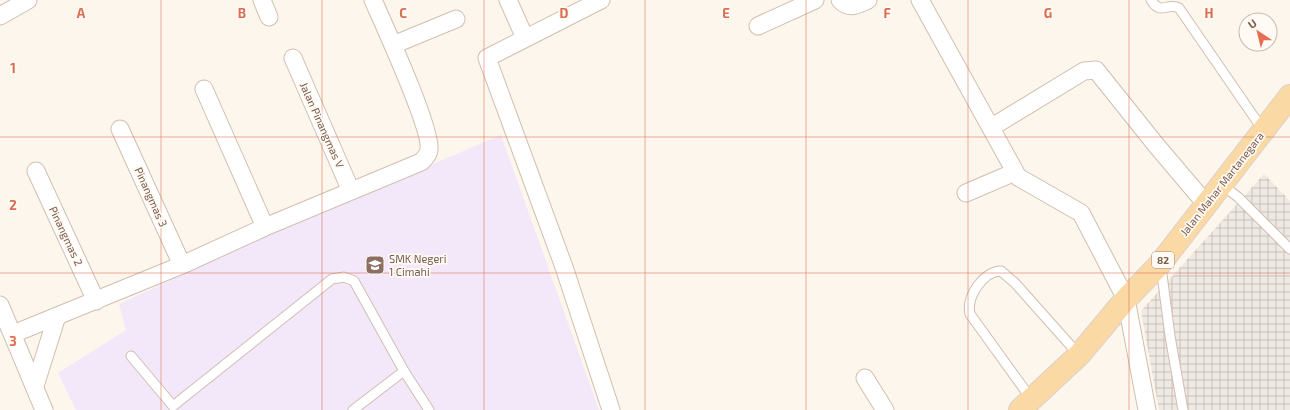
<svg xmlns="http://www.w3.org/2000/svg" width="1290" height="410" font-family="'Exo 2',sans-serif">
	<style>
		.industrial { fill: url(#industrial-grid) }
		.education { fill: #f3e8fa }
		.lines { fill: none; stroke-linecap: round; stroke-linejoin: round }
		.lane-casing { stroke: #d1beb0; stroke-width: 11 }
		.street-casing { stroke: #d1beb0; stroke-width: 19 }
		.primary-casing { stroke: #dad1cd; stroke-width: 24 }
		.lane { stroke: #fff; stroke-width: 9 }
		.street { stroke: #fff; stroke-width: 17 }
		.primary { stroke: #fbd9a5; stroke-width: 22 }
		.grid { fill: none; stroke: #dc6d51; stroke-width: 1; stroke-opacity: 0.55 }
		.labels { text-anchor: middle; stroke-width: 3.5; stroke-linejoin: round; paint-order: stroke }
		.shield { fill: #fffaf3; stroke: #a28b7f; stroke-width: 1 }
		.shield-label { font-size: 10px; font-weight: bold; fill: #7a5c4d }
		.street-label { font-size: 11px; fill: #7a5c4d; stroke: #fffaf3 }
		.education-label { font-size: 11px; fill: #785e54; stroke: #fffaf3; text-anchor: start }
		.grid-label { font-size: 13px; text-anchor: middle; font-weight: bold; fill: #dc6d51; stroke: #fffaf3; stroke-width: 3.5; stroke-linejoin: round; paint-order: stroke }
	</style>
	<defs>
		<pattern id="industrial-grid" width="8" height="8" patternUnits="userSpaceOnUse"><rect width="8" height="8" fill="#efe9e4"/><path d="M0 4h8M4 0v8" fill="none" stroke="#c7c0bb"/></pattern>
	</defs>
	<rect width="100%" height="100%" fill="#fdf6ec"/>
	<path class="industrial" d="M 1264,174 L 1290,201 L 1290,410 L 1159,410 L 1141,311 Z"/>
	<path class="education" d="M 501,135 L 599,410 L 76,410 L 58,373 L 126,330 L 119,304 L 287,226 Z"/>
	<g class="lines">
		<g class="lane-casing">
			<path id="lane" d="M 1151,0 C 1161,16 1167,2 1179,8 L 1263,130
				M 1222,185 L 1238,197 L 1290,249
				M 1161,267 L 1170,336 L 1183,410
				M 131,356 L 173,406 L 332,279 L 344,277 L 354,281 L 404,371 L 429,410
				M 1032,400 L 970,314 C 966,296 984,271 1001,271 L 1015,283 L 1079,355
				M 353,410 L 404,371"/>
		</g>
		<g class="street-casing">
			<path id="street" d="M 262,0 L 269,17
				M 508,0 L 525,38
				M 601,0 L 487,58 L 564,267 L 611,410
				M 840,0 C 849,10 857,5 868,0
				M 920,0 L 1018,177 L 1081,213 L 1126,299 L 1147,410
				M 0,16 L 28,0
				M 758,26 L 815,0
				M 393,45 L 456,19
				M 293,58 L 351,191
				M 204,89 L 265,227
				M 992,127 L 1084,71 L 1096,70 L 1156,145 L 1206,204
				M 120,129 L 182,265
				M 36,171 L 96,301
				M 966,193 L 1015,172
				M 0,305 L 44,410
				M 13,334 L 182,265 L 265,227 L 421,162 C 425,158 428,156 429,150 C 432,129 384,25 373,0
				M 865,378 L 885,410
				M 35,386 L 57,316"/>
		</g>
		<g class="primary-casing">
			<path id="primary" d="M 1020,410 L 1079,355 L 1126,299 L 1160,264 L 1290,96"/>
		</g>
		<use href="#lane" class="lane"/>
		<use href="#street" class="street"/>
		<use href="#primary" class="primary"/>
	</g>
	<path class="grid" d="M 161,0 L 161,410M 322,0 L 322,410M 484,0 L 484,410M 645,0 L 645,410M 806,0 L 806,410M 968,0 L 968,410M 1129,0 L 1129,410M 0,137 L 1290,137M 0,273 L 1290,273"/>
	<defs>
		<g id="school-square" transform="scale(1)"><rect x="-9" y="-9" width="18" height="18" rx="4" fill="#8d6e63" stroke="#fffaf3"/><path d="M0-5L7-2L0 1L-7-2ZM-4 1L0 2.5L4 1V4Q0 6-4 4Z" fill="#fff"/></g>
	</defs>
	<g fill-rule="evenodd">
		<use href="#school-square" x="375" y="265"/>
	</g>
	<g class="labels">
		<rect class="shield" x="1152" y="252" width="22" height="16" rx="3"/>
		<g class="shield-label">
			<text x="1163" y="264">82</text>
		</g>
		<g class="street-label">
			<text transform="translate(322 125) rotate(66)" y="4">Jalan Pinangmas V</text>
			<text transform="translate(1222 184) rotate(-52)" y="4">Jalan Mahar Martanegara</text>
			<text transform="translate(151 197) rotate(66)" y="4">Pinangmas 3</text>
			<text transform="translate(66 236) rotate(65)" y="4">Pinangmas 2</text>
		</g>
		<g class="education-label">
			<text x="389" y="263">SMK Negeri<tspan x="389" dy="13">1 Cimahi</tspan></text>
		</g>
	</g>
	<g class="grid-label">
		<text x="81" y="18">A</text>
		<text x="242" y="18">B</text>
		<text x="403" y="18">C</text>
		<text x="564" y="18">D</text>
		<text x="726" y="18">E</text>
		<text x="887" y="18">F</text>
		<text x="1048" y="18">G</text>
		<text x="1209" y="18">H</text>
		<text x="13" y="73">1</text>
		<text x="13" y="210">2</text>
		<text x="13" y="346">3</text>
	</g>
	<g transform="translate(1258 32) rotate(325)"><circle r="19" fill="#fffaf3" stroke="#cabbb1"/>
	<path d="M0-3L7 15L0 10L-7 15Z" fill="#e76f51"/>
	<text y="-6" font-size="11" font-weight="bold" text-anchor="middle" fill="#7a5c4d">U</text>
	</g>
</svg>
